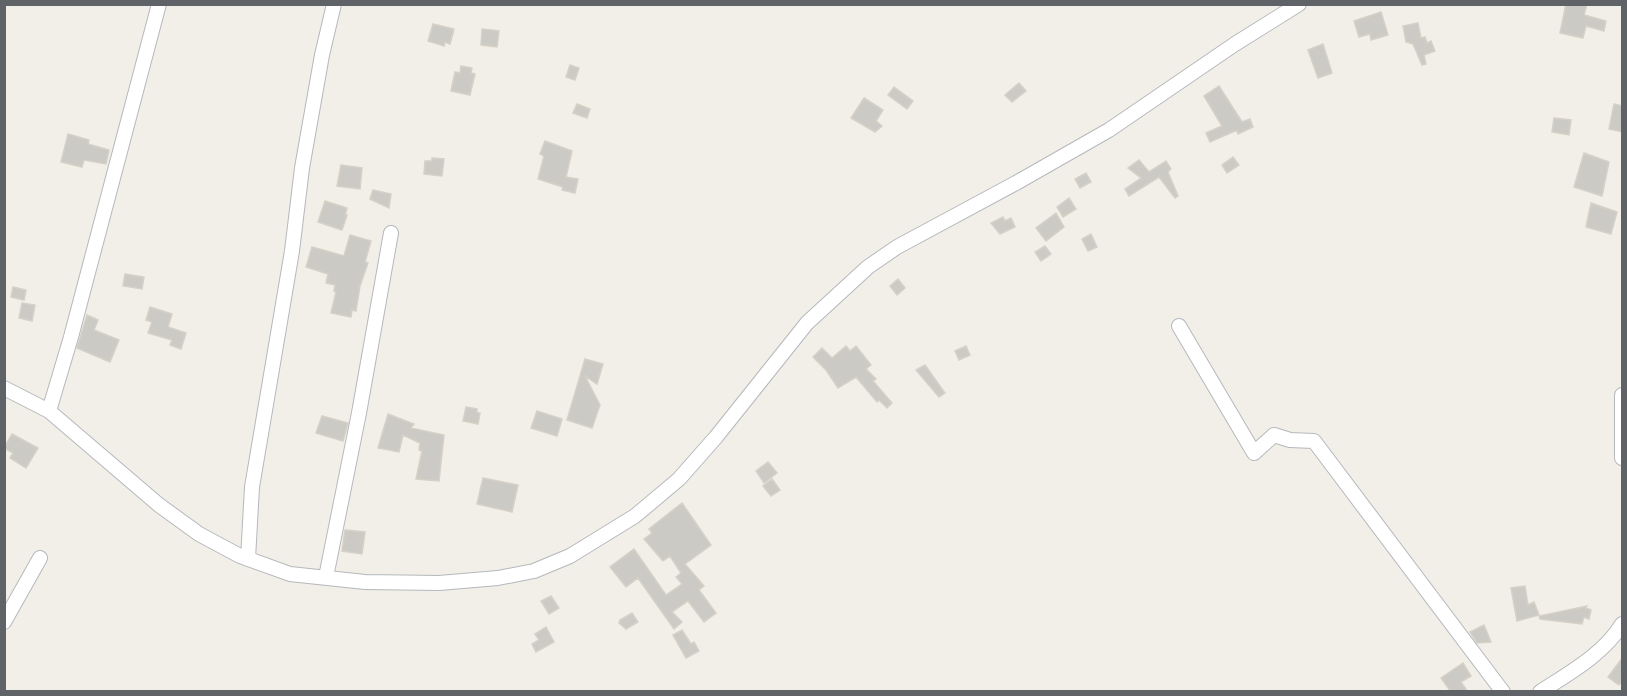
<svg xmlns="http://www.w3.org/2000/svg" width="1627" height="696" font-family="Mulish,sans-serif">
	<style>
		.building { fill: #cccac5; stroke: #d6d1c6; stroke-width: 1.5 }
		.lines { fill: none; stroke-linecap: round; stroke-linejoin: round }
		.minor-casing { stroke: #b5b8bc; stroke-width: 16 }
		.minor { stroke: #fff; stroke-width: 14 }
	</style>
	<rect width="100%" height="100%" fill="#f1efe8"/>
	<path class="building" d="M 1566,4 L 1587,4 L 1584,15 L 1606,21 L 1604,31 L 1586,26 L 1583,38 L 1560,33 Z
		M 1381,12 L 1388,35 L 1371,40 L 1370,34 L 1359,37 L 1354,21 Z
		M 1418,23 L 1421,38 L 1425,37 L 1427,43 L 1431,41 L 1435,51 L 1424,55 L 1426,64 L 1422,65 L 1413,44 L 1406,42 L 1403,26 Z
		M 433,24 L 454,29 L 450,44 L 445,42 L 444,46 L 428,41 Z
		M 482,29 L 499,31 L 497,47 L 481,45 Z
		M 1323,44 L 1332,73 L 1318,78 L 1308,50 Z
		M 570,65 L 579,68 L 575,80 L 566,77 Z
		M 461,66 L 472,68 L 471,73 L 475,74 L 470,95 L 451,91 L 455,72 L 460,73 Z
		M 1019,83 L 1026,91 L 1012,102 L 1005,95 Z
		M 1219,86 L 1242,122 L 1250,119 L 1253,127 L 1238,134 L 1237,130 L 1210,142 L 1206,133 L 1222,126 L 1204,96 Z
		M 894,87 L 913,101 L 907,109 L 888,95 Z
		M 864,98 L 883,110 L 876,121 L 882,126 L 875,132 L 851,118 Z
		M 577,104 L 590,109 L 587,118 L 573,113 Z
		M 1614,104 L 1623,106 L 1623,132 L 1609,129 Z
		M 1554,118 L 1571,120 L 1569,135 L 1552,132 Z
		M 68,134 L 89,140 L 88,144 L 109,150 L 106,164 L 84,160 L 82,167 L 61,162 Z
		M 545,141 L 572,151 L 566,177 L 578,179 L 575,193 L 562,190 L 563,187 L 538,179 L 544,156 L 540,154 Z
		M 1584,153 L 1609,162 L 1602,196 L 1574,187 Z
		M 1233,157 L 1239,165 L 1227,173 L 1222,165 Z
		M 432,158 L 444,159 L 442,176 L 424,174 L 425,161 L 432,161 Z
		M 1139,160 L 1149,172 L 1166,161 L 1171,169 L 1168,172 L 1178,196 L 1175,198 L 1159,177 L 1129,196 L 1125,189 L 1141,178 L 1128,168 Z
		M 341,165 L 362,168 L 360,189 L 337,186 Z
		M 1086,173 L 1091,182 L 1080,188 L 1075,179 Z
		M 373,190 L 391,194 L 389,208 L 370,199 Z
		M 1069,198 L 1076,209 L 1063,217 L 1057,207 Z
		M 325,201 L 347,208 L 345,215 L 347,215 L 342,230 L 318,222 Z
		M 1591,203 L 1617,212 L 1611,234 L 1586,227 Z
		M 1056,213 L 1064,227 L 1046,241 L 1036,228 Z
		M 1003,217 L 1005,221 L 1011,218 L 1015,227 L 1000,234 L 991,223 Z
		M 1091,234 L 1097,247 L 1088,251 L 1082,239 Z
		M 350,235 L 371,241 L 365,262 L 368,263 L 360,286 L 356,311 L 352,310 L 351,317 L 331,313 L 336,292 L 334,291 L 335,285 L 326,283 L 328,274 L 306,267 L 312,247 L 344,256 Z
		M 1045,246 L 1051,254 L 1041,261 L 1035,252 Z
		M 125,274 L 144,277 L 142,289 L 123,286 Z
		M 898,279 L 905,288 L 897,295 L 890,286 Z
		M 13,287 L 26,290 L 24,300 L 11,297 Z
		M 22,303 L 35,305 L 32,321 L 19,318 Z
		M 150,307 L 172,314 L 168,327 L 186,333 L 181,349 L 170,345 L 172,340 L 148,333 L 152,322 L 146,320 Z
		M 87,315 L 98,320 L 94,330 L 119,340 L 110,362 L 77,348 Z
		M 846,346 L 850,351 L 856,346 L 871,365 L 866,369 L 876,379 L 873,381 L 892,403 L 887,408 L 879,400 L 877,402 L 856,377 L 838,388 L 826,370 L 813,357 L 822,348 L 832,358 Z
		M 966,346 L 970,355 L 959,360 L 955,351 Z
		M 585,359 L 603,364 L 597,384 L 585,376 L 600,405 L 592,428 L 567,420 Z
		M 925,365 L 945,393 L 939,397 L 916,370 Z
		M 466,407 L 477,409 L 477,413 L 480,413 L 478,424 L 463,421 Z
		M 537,411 L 562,419 L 557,436 L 531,428 Z
		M 388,414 L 414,424 L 411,428 L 444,435 L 439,481 L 416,479 L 422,451 L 419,450 L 420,443 L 403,435 L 399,452 L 378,448 Z
		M 322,416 L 348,423 L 343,441 L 316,433 Z
		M 12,434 L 38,448 L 26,468 L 10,458 L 13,453 L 4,448 Z
		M 768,462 L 777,473 L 764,483 L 756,471 Z
		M 483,478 L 518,485 L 512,512 L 477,504 Z
		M 772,479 L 780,490 L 771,496 L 763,486 Z
		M 682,503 L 711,545 L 685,564 L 704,586 L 699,590 L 716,613 L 704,622 L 688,601 L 672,612 L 682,622 L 674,629 L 638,578 L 626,587 L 610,567 L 634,549 L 666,595 L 682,584 L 676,577 L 681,573 L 670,556 L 663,561 L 644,539 L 652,533 L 649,529 Z
		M 345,530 L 365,532 L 362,554 L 342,551 Z
		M 1525,586 L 1528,605 L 1534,602 L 1539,615 L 1517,621 L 1511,588 Z
		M 551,596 L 559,608 L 549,614 L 541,601 Z
		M 1587,606 L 1586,608 L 1591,610 L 1589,619 L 1584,617 L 1582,624 L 1540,619 L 1539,616 Z
		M 632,613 L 638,622 L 626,629 L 619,623 L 620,620 Z
		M 1484,625 L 1491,642 L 1477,643 L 1470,632 Z
		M 546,627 L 554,642 L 536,652 L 532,644 L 539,640 L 535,634 Z
		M 682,630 L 691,644 L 694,642 L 699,651 L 686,658 L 673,635 Z
		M 1623,657 L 1623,680 L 1619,685 L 1608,677 Z
		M 1463,663 L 1471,676 L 1461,682 L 1468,692 L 1451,692 L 1441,678 Z"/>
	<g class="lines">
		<g class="minor-casing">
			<path id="minor" d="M 1179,326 L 1254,453 L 1274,435 L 1290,440 L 1314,441 L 1503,692
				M 4,388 L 49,411 L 159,505 L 199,534 L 240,556 L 290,574 L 365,582 L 439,583 L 498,578 L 534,571 L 570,556 L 635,516 L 679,479 L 716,437 L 807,323 L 868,267 L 897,247 L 1016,183 L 1109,130 L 1235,44 L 1299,4
				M 1622,395 L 1622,458
				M 49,411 L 71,337 L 159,4
				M 248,559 L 252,487 L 292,251 L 302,168 L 322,55 L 334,4
				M 326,577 L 359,413 L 391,233
				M 4,622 L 40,558
				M 1540,692 C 1569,673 1604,654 1622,624"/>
		</g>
		<use href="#minor" class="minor"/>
	</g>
	<rect width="1627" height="696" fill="none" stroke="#5f6368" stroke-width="12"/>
</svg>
